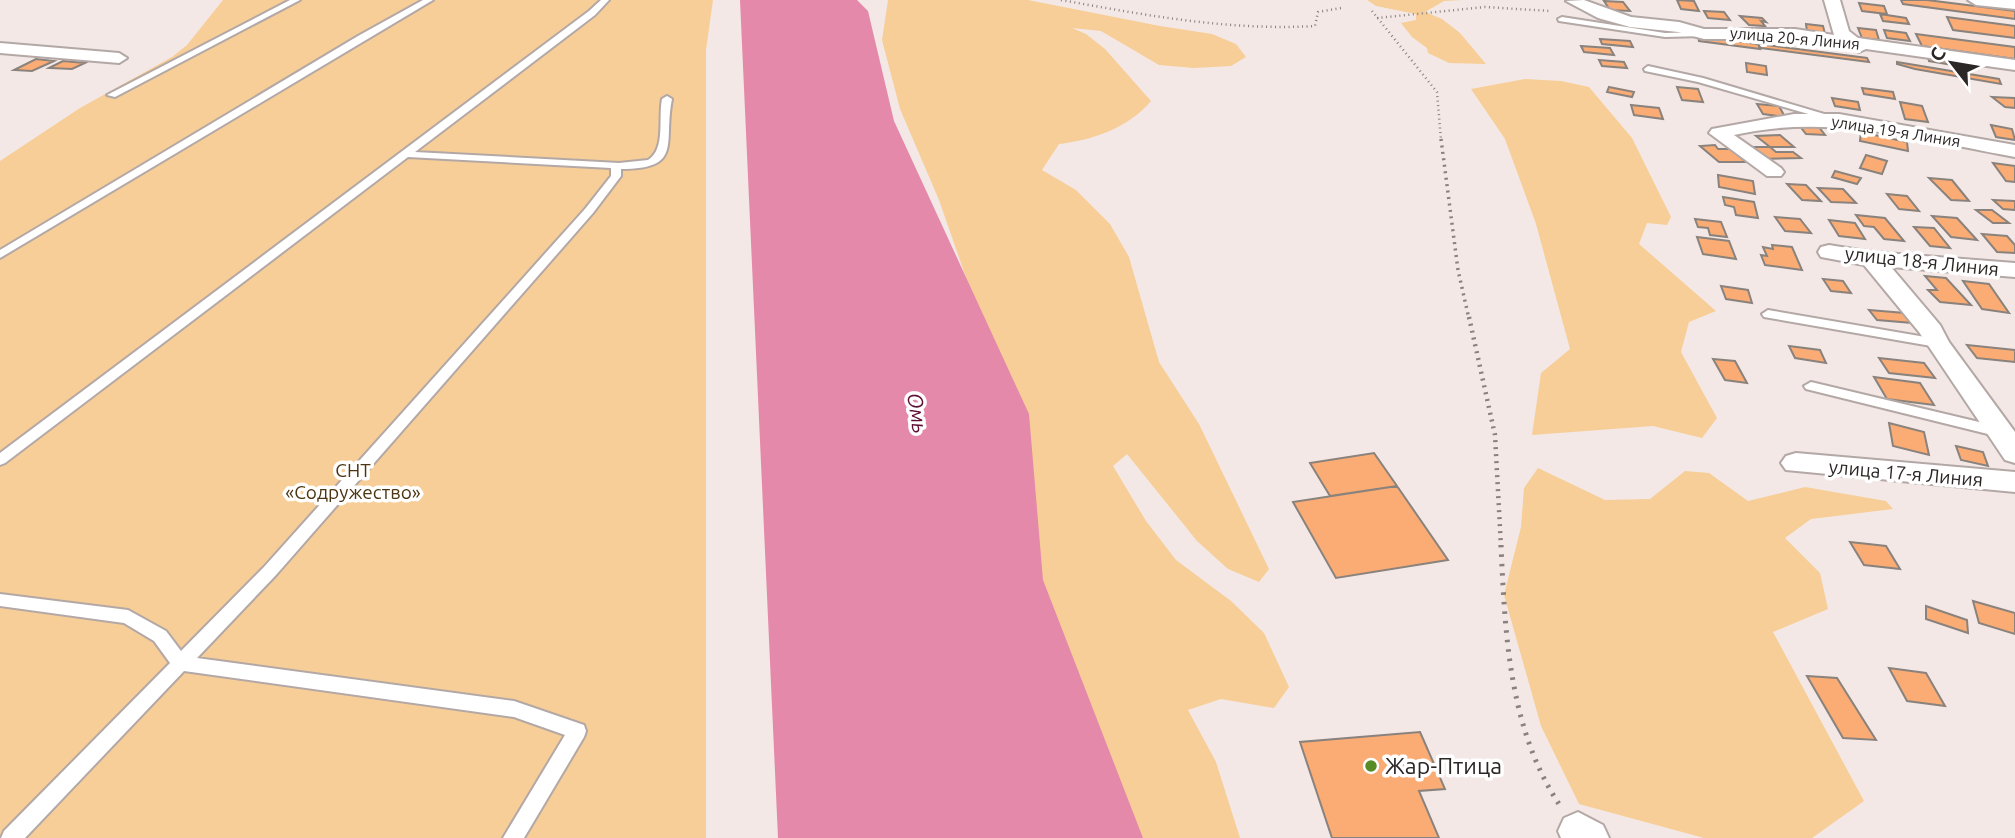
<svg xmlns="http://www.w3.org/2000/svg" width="2015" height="838" font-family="Ubuntu,sans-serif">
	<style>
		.green { fill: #f7ce97 }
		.water { fill: #e489aa }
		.building { fill: #fbac74; stroke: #8a827c; stroke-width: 2 }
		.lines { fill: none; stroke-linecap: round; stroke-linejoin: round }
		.service-casing { stroke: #b3a8a5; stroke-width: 4 }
		.minor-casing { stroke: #b3a8a5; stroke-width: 4 }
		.path-far3 { stroke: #88817f; stroke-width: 2.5; stroke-dasharray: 1 3.5; stroke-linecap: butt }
		.path-far2 { stroke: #88817f; stroke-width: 3.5; stroke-dasharray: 2 4.5; stroke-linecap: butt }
		.path-far1 { stroke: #88817f; stroke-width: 4.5; stroke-dasharray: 2 5; stroke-linecap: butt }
		.path { stroke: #88817f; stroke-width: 5; stroke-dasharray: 2.5 7; stroke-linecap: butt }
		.service { fill: #fff; fill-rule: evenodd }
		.minor { fill: #fff; fill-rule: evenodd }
		.poi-dot { fill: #588c26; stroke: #fff; stroke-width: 2.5 }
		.labels { text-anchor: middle; stroke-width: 7; stroke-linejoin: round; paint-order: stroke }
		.far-street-label { font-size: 16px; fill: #2b2726; stroke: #fff }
		.street-label { font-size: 19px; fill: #2b2726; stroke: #fff }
		.park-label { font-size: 19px; fill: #4b3512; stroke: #fff }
		.water-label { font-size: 21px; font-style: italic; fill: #5e0c34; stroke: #fff }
		.near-poi-label { font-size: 23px; fill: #2b2726; stroke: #fff; text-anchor: start }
	</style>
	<rect width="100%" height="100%" fill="#f3e8e5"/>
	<path class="green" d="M 223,0 L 713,0 L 706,50 L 706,838 L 0,838 L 0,161 L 80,108 L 172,57 L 187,45 Z
		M 888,0 L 1028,0 L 1160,26 L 1212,34 L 1236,44 L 1246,57 L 1231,66 L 1194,68 L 1159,65 L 1101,31 L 1072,28 L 1086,34 L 1105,49 L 1151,101 C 1128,128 1093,140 1059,144 L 1042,170 L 1076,190 L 1110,224 L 1129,257 L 1159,362 L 1199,424 L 1269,569 L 1259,582 L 1228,569 L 1197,541 L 1127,454 L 1113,466 L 1146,521 L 1176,560 L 1231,601 L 1264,633 L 1289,687 L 1274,708 L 1221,699 L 1188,710 L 1216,762 L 1240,838 L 1118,838 L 1032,594 L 994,358 L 939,200 L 900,109 L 882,40 Z
		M 1367,0 L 1462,0 L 1444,1 L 1425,12 L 1442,19 L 1460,33 L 1486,64 L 1449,63 L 1428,53 L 1427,48 L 1412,37 L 1401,23 L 1416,20 L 1416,14 L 1376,6 Z
		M 1525,79 L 1561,81 L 1589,87 L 1632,138 L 1671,217 L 1667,225 L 1647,223 L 1639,244 L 1716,311 L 1689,322 L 1681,352 L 1717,418 L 1702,438 L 1653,426 L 1532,435 L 1541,373 L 1570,349 L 1536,224 L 1505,139 L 1471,89 Z
		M 1538,468 L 1605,500 L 1650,499 L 1685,471 L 1709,473 L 1748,501 L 1805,487 L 1886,501 L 1893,509 L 1811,519 L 1785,538 L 1820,573 L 1828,609 L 1773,632 L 1864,801 L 1812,838 L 1704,838 L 1579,804 L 1541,726 L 1504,595 L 1521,527 L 1524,488 Z"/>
	<path class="water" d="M 740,0 L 857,0 L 868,11 L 894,121 L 1029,414 L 1043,580 L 1143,838 L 778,838 Z"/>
	<path class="building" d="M 1677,0 L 1694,1 L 1699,11 L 1681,9 Z
		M 1901,0 L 1927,0 L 2015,11 L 2015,19 L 1903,4 Z
		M 1604,1 L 1623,2 L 1630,11 L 1610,10 Z
		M 1859,3 L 1884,6 L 1887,14 L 1862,11 Z
		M 1704,11 L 1724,12 L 1730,20 L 1708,18 Z
		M 1880,14 L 1906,18 L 1909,24 L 1883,21 Z
		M 1740,16 L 1762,18 L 1766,22 L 1761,21 L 1765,26 L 1749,25 Z
		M 1947,17 L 2015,26 L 2015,38 L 1953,30 Z
		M 1806,24 L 1823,26 L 1825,34 L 1807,32 Z
		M 1858,28 L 1876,30 L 1879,40 L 1862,38 Z
		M 1884,30 L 1906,33 L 1910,41 L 1887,38 Z
		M 1916,34 L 2015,47 L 2015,59 L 1922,46 Z
		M 1698,36 L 1758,44 L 1760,49 L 1699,41 Z
		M 1600,39 L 1630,41 L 1633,47 L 1602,44 Z
		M 1759,44 L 1867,58 L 1869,62 L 1761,48 Z
		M 1581,46 L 1610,48 L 1614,55 L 1584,52 Z
		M 1928,57 L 1975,64 L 1977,69 L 1929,61 Z
		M 36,59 L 54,61 L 32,71 L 14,70 Z
		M 1599,60 L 1624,62 L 1627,68 L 1602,66 Z
		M 63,61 L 85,63 L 72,69 L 49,68 Z
		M 1897,62 L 1999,79 L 2001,84 L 1915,69 L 1897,64 Z
		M 1746,63 L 1766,66 L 1767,75 L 1747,72 Z
		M 1609,87 L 1634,92 L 1632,97 L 1607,92 Z
		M 1677,87 L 1698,89 L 1703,102 L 1682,100 Z
		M 1862,88 L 1893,92 L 1895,99 L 1864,94 Z
		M 1992,97 L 2015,98 L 2015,108 L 2005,107 Z
		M 1832,98 L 1858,102 L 1860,110 L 1835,106 Z
		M 1900,102 L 1922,106 L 1928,122 L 1905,119 Z
		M 1757,104 L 1779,106 L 1785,117 L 1763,114 Z
		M 1631,105 L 1659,108 L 1663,119 L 1634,115 Z
		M 1799,125 L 1818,126 L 1825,135 L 1806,134 Z
		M 1991,125 L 2012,129 L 2015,140 L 1996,137 Z
		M 1861,132 L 1907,142 L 1908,151 L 1860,141 Z
		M 1780,135 L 1794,147 L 1770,147 L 1756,136 Z
		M 1715,145 L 1718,149 L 1731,149 L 1746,162 L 1719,162 L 1700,146 Z
		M 1745,147 L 1770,147 L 1776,152 L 1793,152 L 1801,158 L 1758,159 Z
		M 1866,155 L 1887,161 L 1882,174 L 1860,168 Z
		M 1993,163 L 2015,166 L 2015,182 L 2006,181 Z
		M 1835,171 L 1861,178 L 1857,184 L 1832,177 Z
		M 1718,175 L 1753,181 L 1755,194 L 1719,187 Z
		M 1929,178 L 1952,180 L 1969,201 L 1951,200 Z
		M 1787,184 L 1806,185 L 1821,201 L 1802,200 Z
		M 1818,188 L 1843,189 L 1856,203 L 1831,202 Z
		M 1887,194 L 1907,196 L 1919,211 L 1899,209 Z
		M 1723,197 L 1754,202 L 1758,218 L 1736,215 L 1734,207 L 1725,205 Z
		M 1993,200 L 2015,201 L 2015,210 L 2003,209 Z
		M 1976,210 L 1992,210 L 2009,223 L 1993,223 Z
		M 1856,215 L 1885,218 L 1904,241 L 1884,239 L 1874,227 L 1864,226 Z
		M 1932,216 L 1957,218 L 1977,240 L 1951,237 Z
		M 1775,217 L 1800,219 L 1811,233 L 1785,231 Z
		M 1695,219 L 1721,222 L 1727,237 L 1710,235 L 1708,228 L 1698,227 Z
		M 1829,220 L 1855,223 L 1865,239 L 1839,236 Z
		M 1914,227 L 1934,228 L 1950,248 L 1930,246 Z
		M 1982,234 L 2007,236 L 2015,245 L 2015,253 L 1997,252 Z
		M 1697,237 L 1729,241 L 1736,259 L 1703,254 Z
		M 1772,245 L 1792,247 L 1802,270 L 1765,265 L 1761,255 L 1767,256 L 1763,247 L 1773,249 Z
		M 1925,276 L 1946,278 L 1971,305 L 1940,302 L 1928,290 L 1937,290 Z
		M 1823,279 L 1843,281 L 1851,293 L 1831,291 Z
		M 1963,281 L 1989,284 L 2009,313 L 1982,309 Z
		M 1721,286 L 1748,290 L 1752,303 L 1726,299 Z
		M 1869,310 L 1905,313 L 1913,323 L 1877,320 Z
		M 1967,345 L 2015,350 L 2015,362 L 1977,358 Z
		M 1789,346 L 1820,350 L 1826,363 L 1795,358 Z
		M 1879,358 L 1924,363 L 1935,378 L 1889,373 Z
		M 1713,359 L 1735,361 L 1747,383 L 1725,380 Z
		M 1874,377 L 1920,383 L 1934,405 L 1887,399 Z
		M 1889,423 L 1924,432 L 1929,455 L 1893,446 Z
		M 1956,446 L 1983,452 L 1988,466 L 1961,460 Z
		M 1374,453 L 1397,486 L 1330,496 L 1310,463 Z
		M 1397,486 L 1448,560 L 1336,578 L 1293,502 Z
		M 1850,542 L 1886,546 L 1900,569 L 1864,565 Z
		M 1973,601 L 2015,613 L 2015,634 L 1979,623 Z
		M 1926,606 L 1967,620 L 1968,633 L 1926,619 Z
		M 1889,668 L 1926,673 L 1945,706 L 1907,701 Z
		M 1807,676 L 1837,678 L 1876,740 L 1843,738 Z
		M 1420,732 L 1445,789 L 1419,791 L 1439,838 L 1332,838 L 1300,742 Z"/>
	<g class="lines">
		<g class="service-casing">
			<path id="service" d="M 290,0 L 300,0 L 115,97 L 107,95 Z
				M 423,0 L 433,0 L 0,258 L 0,250 L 358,36 Z
				M 601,0 L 609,0 L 595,15 L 415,152 L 619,163 L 648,160 C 666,149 658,118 662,99 L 667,96 L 672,99 C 663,143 684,169 621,169 L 621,176 L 593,213 L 276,575 L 197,658 L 514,701 L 584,725 L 586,731 L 584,737 L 524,838 L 503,838 L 565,735 L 514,717 L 184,671 L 25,838 L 1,838 L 4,831 L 170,663 L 154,641 L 124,623 L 0,606 L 0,594 L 128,610 L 166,631 L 181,651 L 264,567 L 585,209 L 611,176 L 611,168 L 408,157 L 5,463 L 0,465 L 0,453 L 589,11 Z
				M 1562,17 L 1665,33 L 1704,32 L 1708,34 L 1704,36 L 1665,37 L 1559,21 L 1558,19 Z
				M 1648,66 L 1703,78 L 1841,119 L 1836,122 L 1698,82 L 1645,71 L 1644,69 Z
				M 1768,310 L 1937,339 L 1943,343 L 1937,347 L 1764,317 L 1762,314 Z
				M 1811,382 L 2000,427 L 2007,432 L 2000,437 L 1806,389 L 1804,386 Z"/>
		</g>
		<g class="minor-casing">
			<path id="minor" d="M 1584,0 L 1631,17 L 1679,22 L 1704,29 L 1795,29 L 1834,35 L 1824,0 L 1840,0 L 1849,31 L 1858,38 L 2015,60 L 2015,70 L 1866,49 L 1859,52 L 1848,46 L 1795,39 L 1704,39 L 1678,32 L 1630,27 L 1598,18 L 1566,1 Z
				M 1968,0 L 2015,0 L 2015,9 L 1976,5 Z
				M 0,43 L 119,53 L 127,58 L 119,63 L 0,53 Z
				M 1794,114 L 1839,114 L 2015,145 L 2015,157 C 1921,140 1829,113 1734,135 L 1781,168 L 1784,172 L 1781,176 L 1767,176 L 1709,133 L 1712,129 Z
				M 1829,245 L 1872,252 L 2015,263 L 2015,277 L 1891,267 L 1940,325 L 1949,342 L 2015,432 L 2015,463 L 2005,460 L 1919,332 L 1864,265 L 1821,257 L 1818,252 L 1821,247 Z
				M 1796,453 L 2015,472 L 2015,492 L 1786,470 L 1781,463 L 1786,456 Z
				M 1578,812 L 1603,825 L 1609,838 L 1561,838 L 1558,831 L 1564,818 Z"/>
		</g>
		<path class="path-far3" d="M 1061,0 C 1145,15 1229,31 1315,26 L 1318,12 L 1341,8
			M 1372,11 L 1437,92 L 1441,140
			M 1377,18 L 1485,7 L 1550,11"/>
		<path class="path-far2" d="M 1441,139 L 1458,270 L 1469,319"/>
		<path class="path-far1" d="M 1469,317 L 1495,435 L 1501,547"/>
		<path class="path" d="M 1501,545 C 1505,634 1509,731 1561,807"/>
		<use href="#service" class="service"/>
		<use href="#minor" class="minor"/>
	</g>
	<circle class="poi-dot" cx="1371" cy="766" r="7"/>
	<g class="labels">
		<g class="far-street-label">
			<text transform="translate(1795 38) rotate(5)" y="6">улица 20-я Линия</text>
			<text transform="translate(1896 131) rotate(9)" y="6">улица 19-я Линия</text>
		</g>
		<g class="street-label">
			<text transform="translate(1922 261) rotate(6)" y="7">улица 18-я Линия</text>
			<text transform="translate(1906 473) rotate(5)" y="7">улица 17-я Линия</text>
		</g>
		<g class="park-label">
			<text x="353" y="477">СНТ<tspan x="353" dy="22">«Содружество»</tspan></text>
		</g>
		<g class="water-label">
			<text transform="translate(917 413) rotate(81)" y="7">Омь</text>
		</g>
		<g class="near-poi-label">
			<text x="1385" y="774">Жар-Птица</text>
		</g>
	</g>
	<g transform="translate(1952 63) rotate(301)" stroke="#ffffff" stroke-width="5" paint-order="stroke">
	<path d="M0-5L12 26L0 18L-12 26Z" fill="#2b2726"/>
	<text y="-10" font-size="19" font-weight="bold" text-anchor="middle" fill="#2b2726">С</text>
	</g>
</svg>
